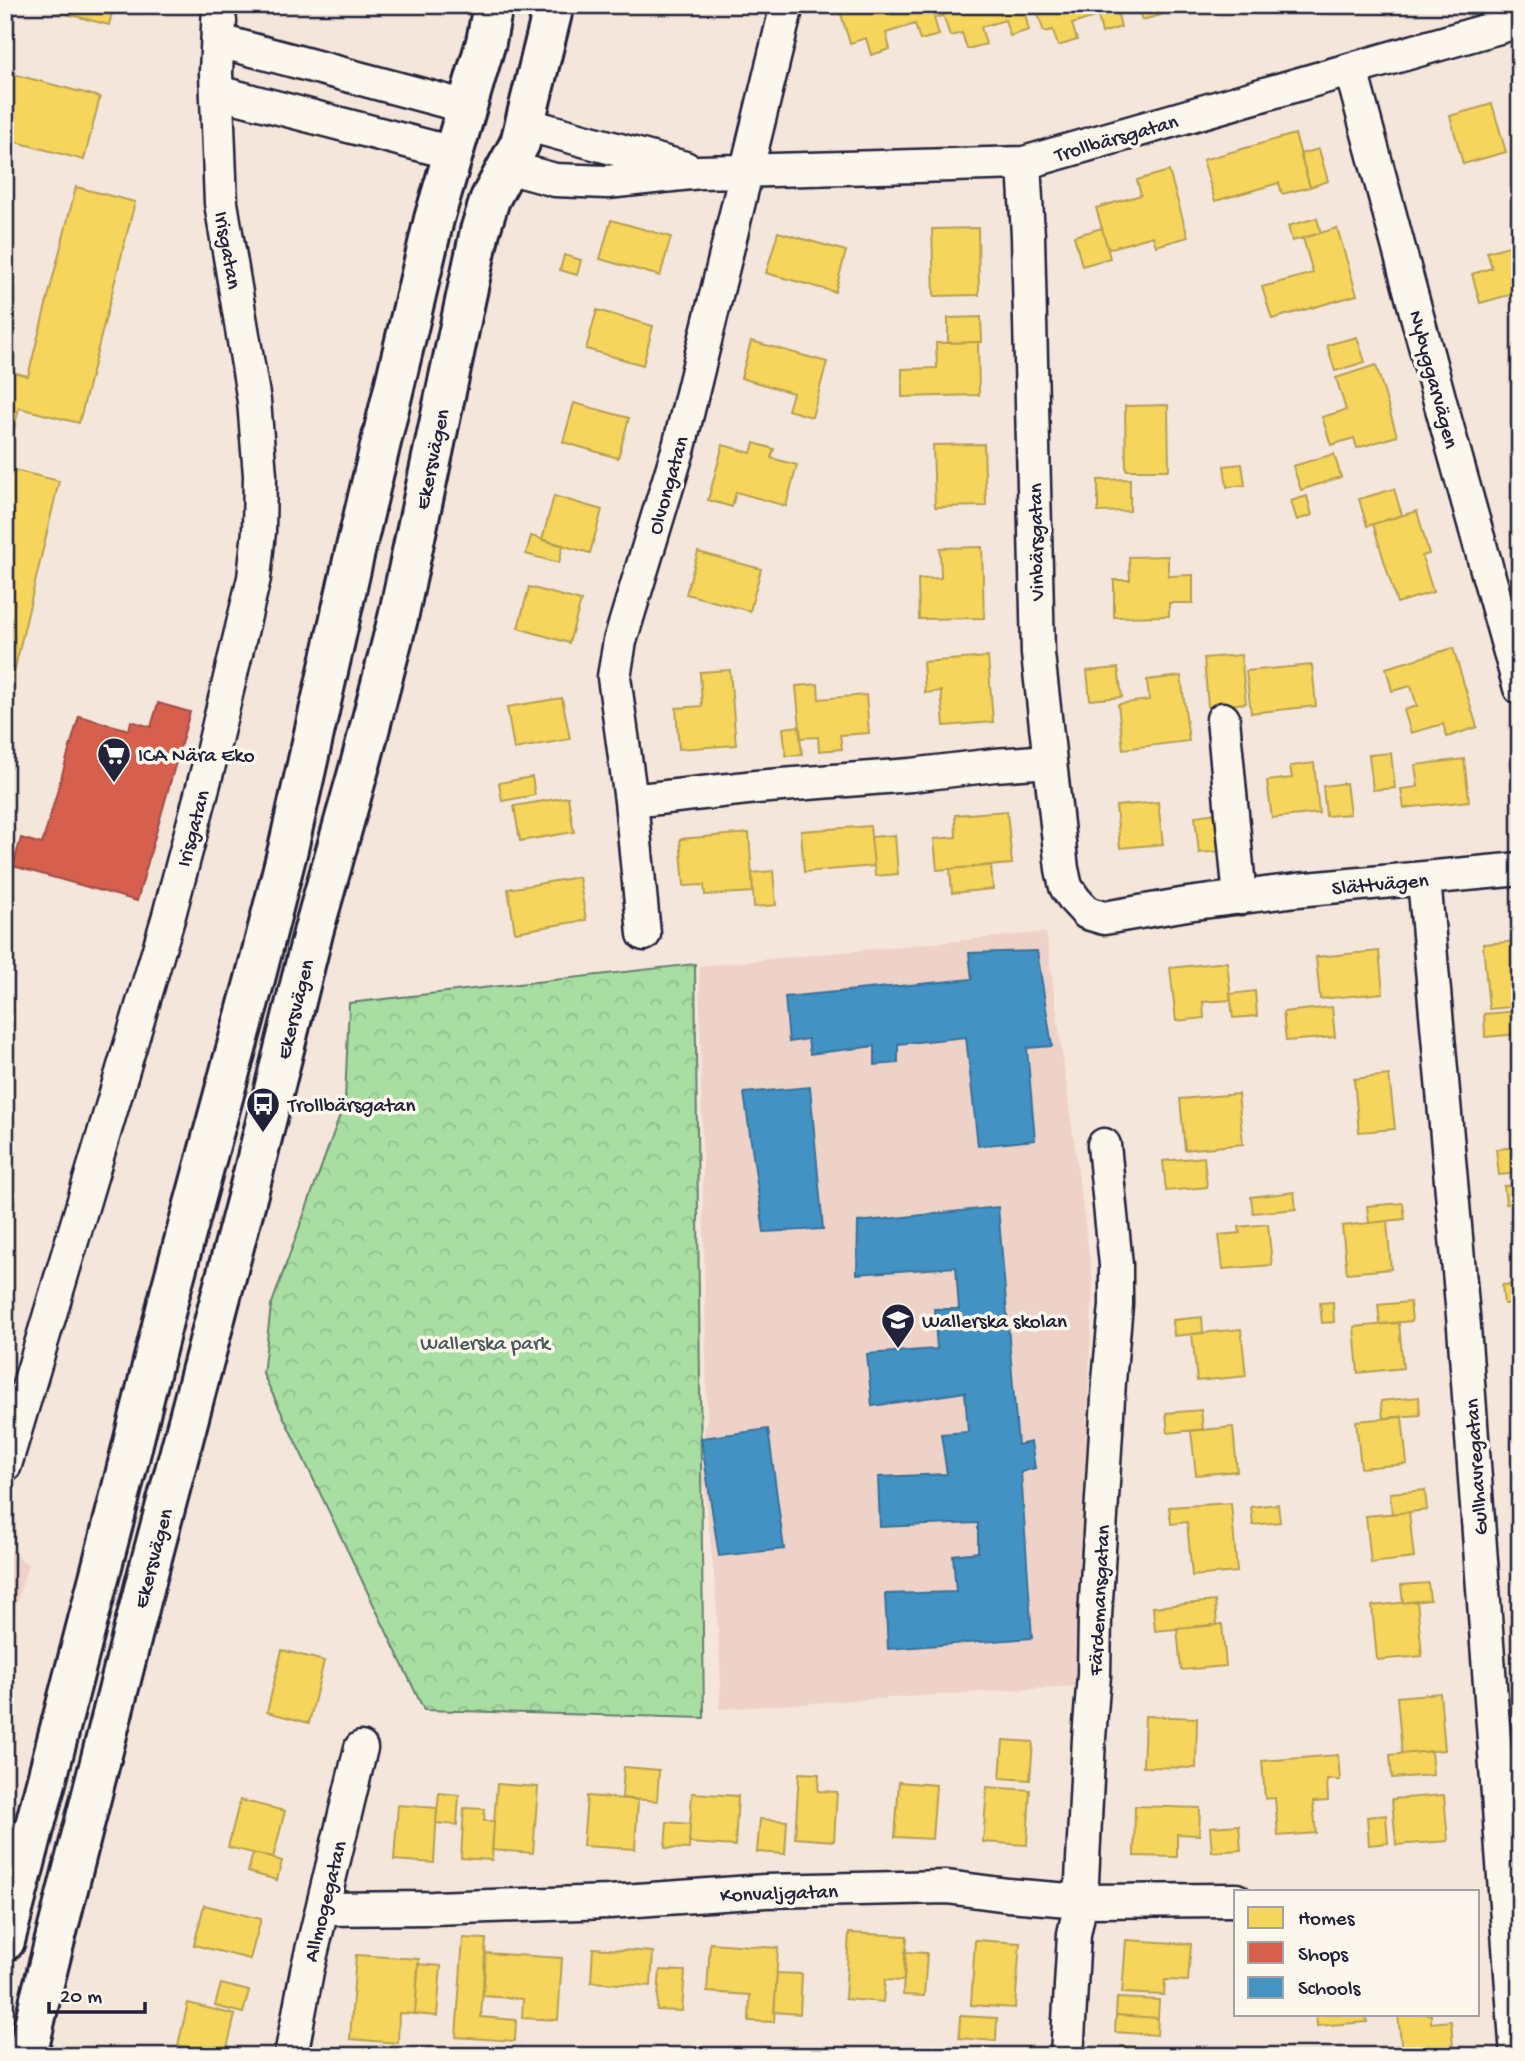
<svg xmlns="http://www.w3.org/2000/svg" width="1525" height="2061" font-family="'Gochi Hand',sans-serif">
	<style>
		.built { fill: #eed2c8 }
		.park { fill: url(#park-crowns); stroke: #65806e; stroke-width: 2 }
		.homes { fill: #f6d55c; stroke: #b69f52; stroke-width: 2 }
		.shops { fill: #d6604d; stroke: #a04d48; stroke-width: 2 }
		.schools { fill: #4393c3; stroke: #39719a; stroke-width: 2 }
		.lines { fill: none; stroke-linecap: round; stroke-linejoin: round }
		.street-casing { stroke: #22223b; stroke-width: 37 }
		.secondary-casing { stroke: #22223b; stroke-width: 44 }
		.street { stroke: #fbf7ec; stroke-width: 32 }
		.secondary { stroke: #fbf7ec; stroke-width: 38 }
		.labels { text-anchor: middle; stroke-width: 7; stroke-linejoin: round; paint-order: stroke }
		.street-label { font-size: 21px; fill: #22223b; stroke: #fbf7ec }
		.poi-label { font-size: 21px; fill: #22223b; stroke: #fbf7ec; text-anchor: start }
		.park-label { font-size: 21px; fill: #4a5a5a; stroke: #fbf7ec }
	</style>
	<defs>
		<pattern id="park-crowns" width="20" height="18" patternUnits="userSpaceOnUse" patternTransform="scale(1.75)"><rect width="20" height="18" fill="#a8dea2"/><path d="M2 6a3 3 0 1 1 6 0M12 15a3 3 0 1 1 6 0" fill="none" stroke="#90be8c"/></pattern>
	</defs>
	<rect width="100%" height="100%" fill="#f5e6dc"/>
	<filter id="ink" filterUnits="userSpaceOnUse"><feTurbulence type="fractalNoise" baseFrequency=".0143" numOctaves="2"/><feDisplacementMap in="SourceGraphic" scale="14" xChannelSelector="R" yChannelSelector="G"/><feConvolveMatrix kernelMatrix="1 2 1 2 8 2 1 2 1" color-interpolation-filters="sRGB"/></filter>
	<g filter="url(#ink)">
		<path class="built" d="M 1046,932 L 1093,1283 L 1076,1686 L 719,1709 L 721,1683 L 715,1582 L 703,1481 L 702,1443 L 707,1417 L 699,966 Z
			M 5,1548 L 28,1564 L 5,1644 Z"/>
		<path class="park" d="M 695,964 L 704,1718 L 424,1710 L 263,1374 L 271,1306 L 345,1101 L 349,1003 Z"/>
		<path class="homes" d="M 33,5 L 114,5 L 109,25 Z
			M 838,5 L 940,5 L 943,16 L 934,18 L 939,35 L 920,40 L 915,24 L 886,33 L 890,49 L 871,55 L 866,38 L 850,43 Z
			M 940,5 L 1035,5 L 1037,11 L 1025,14 L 1029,30 L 1010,36 L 1005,20 L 981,27 L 986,44 L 967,49 L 962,33 L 950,36 Z
			M 1035,5 L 1133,5 L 1117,10 L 1121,27 L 1102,33 L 1098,16 L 1072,24 L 1077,40 L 1058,46 L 1053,30 L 1044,32 Z
			M 1137,5 L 1158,5 L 1161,15 L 1142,20 Z
			M 5,72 L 100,97 L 84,160 L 5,139 Z
			M 1492,104 L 1506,152 L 1463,164 L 1450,116 Z
			M 1295,134 L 1310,187 L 1282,194 L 1279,183 L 1215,201 L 1203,160 Z
			M 1319,149 L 1328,181 L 1310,187 L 1300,154 Z
			M 1169,171 L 1188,237 L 1156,246 L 1153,236 L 1108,249 L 1096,208 L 1141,195 L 1137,180 Z
			M 76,187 L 135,202 L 79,423 L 19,408 L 12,438 L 5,436 L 5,370 L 28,376 Z
			M 1317,218 L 1321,233 L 1292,241 L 1288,226 Z
			M 611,220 L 671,237 L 660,276 L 600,259 Z
			M 978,228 L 979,295 L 934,296 L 932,229 Z
			M 1102,228 L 1110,258 L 1082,266 L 1074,236 Z
			M 1337,228 L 1357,295 L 1272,319 L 1262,287 L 1313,273 L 1303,238 Z
			M 778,232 L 846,251 L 835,292 L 766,273 Z
			M 1520,243 L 1520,292 L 1480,303 L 1472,274 L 1492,268 L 1487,252 Z
			M 564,255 L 581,260 L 577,275 L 560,270 Z
			M 597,310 L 653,326 L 643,365 L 586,349 Z
			M 981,317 L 982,342 L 948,343 L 948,318 Z
			M 1357,337 L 1365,362 L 1335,371 L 1327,345 Z
			M 751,341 L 827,362 L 812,417 L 788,410 L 793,393 L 741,378 Z
			M 978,342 L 979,395 L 902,397 L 902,369 L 937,368 L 936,343 Z
			M 1376,365 L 1397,436 L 1357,448 L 1354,438 L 1331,445 L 1322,417 L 1346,410 L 1336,378 Z
			M 574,403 L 629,418 L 618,458 L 563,442 Z
			M 1168,405 L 1169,470 L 1126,470 L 1125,406 Z
			M 754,443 L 774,449 L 771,458 L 797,465 L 786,506 L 736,492 L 732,507 L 708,500 L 723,445 L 751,453 Z
			M 984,444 L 986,506 L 935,507 L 933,445 Z
			M 1334,454 L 1341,477 L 1301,490 L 1293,466 Z
			M 1242,464 L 1245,485 L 1227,487 L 1224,466 Z
			M 5,468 L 59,481 L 7,702 L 5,701 Z
			M 1130,479 L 1130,511 L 1098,512 L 1098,480 Z
			M 1394,489 L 1402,515 L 1367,526 L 1359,499 Z
			M 554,496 L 602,510 L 590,553 L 542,540 Z
			M 1307,496 L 1312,515 L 1297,520 L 1291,501 Z
			M 1417,511 L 1429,554 L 1422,556 L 1433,592 L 1397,603 L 1373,524 Z
			M 531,536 L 563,545 L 559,563 L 526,554 Z
			M 982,547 L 984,618 L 919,619 L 918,579 L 941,578 L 940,548 Z
			M 698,552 L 761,569 L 750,611 L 686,594 Z
			M 1168,556 L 1168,576 L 1193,575 L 1193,603 L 1169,603 L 1169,616 L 1114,617 L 1114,580 L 1130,580 L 1129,557 Z
			M 529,587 L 581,601 L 569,643 L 518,628 Z
			M 1453,648 L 1477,727 L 1447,737 L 1443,724 L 1411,733 L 1404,710 L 1417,706 L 1411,686 L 1392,691 L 1386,668 Z
			M 1241,655 L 1246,703 L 1208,707 L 1204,658 Z
			M 988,657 L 993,722 L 944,726 L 941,691 L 925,693 L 923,662 Z
			M 1312,665 L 1316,706 L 1251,713 L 1246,671 Z
			M 1118,668 L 1122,697 L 1090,700 L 1087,671 Z
			M 730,670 L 736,745 L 679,749 L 676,708 L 702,706 L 700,672 Z
			M 1181,676 L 1189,741 L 1123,749 L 1118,704 L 1149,700 L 1147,680 Z
			M 818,684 L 819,699 L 866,695 L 869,733 L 840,735 L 842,749 L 819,751 L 818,737 L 801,738 L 796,686 Z
			M 562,698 L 570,739 L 514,749 L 507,707 Z
			M 799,726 L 802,755 L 786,756 L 783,728 Z
			M 1391,753 L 1395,788 L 1373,790 L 1369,755 Z
			M 1464,759 L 1469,801 L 1404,808 L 1401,789 L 1418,787 L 1415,765 Z
			M 1314,763 L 1319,813 L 1272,818 L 1267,781 L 1292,778 L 1290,766 Z
			M 532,777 L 535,795 L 502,801 L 499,783 Z
			M 1346,783 L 1350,814 L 1326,816 L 1323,786 Z
			M 568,797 L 574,832 L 520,841 L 514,806 Z
			M 1158,802 L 1163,844 L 1120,848 L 1116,806 Z
			M 1007,811 L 1012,864 L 937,870 L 934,839 L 956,837 L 955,815 Z
			M 1217,813 L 1222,851 L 1199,853 L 1195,816 Z
			M 870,826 L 874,866 L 804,872 L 801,831 Z
			M 749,833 L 753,892 L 705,895 L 704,885 L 684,886 L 680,839 Z
			M 895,835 L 898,874 L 875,876 L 871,837 Z
			M 991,865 L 993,889 L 952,893 L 950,869 Z
			M 773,871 L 776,905 L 754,907 L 752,873 Z
			M 579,877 L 586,920 L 515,932 L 508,889 Z
			M 1520,941 L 1520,1006 L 1489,1009 L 1483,944 Z
			M 1379,951 L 1383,993 L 1320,999 L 1316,957 Z
			M 1227,962 L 1231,1000 L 1203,1002 L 1204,1018 L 1176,1021 L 1170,968 Z
			M 1255,991 L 1257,1016 L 1233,1018 L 1230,994 Z
			M 1332,1007 L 1335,1037 L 1286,1041 L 1283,1012 Z
			M 1520,1011 L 1520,1034 L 1485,1037 L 1484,1014 Z
			M 1389,1075 L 1395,1129 L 1359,1132 L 1354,1079 Z
			M 1238,1094 L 1243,1144 L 1185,1150 L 1180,1099 Z
			M 1520,1147 L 1520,1173 L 1499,1175 L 1496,1149 Z
			M 1204,1157 L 1207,1187 L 1166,1191 L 1163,1161 Z
			M 1520,1185 L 1520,1203 L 1506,1204 L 1504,1186 Z
			M 1294,1192 L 1296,1209 L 1253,1213 L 1251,1197 Z
			M 1403,1203 L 1405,1219 L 1369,1223 L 1367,1206 Z
			M 1387,1221 L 1391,1269 L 1347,1273 L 1342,1226 Z
			M 1268,1224 L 1272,1265 L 1223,1269 L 1219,1235 L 1240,1233 L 1239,1227 Z
			M 1520,1284 L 1520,1303 L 1504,1304 L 1502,1285 Z
			M 1333,1302 L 1334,1322 L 1322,1323 L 1320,1303 Z
			M 1410,1302 L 1412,1321 L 1380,1324 L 1378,1305 Z
			M 1202,1317 L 1203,1333 L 1174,1336 L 1173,1320 Z
			M 1399,1323 L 1403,1368 L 1358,1373 L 1354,1327 Z
			M 1241,1329 L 1246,1376 L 1197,1381 L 1192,1334 Z
			M 1520,1383 L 1520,1406 L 1513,1406 L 1512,1384 Z
			M 1419,1397 L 1420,1415 L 1383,1418 L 1381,1401 Z
			M 1201,1410 L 1203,1429 L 1168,1433 L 1166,1413 Z
			M 1402,1417 L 1407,1464 L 1361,1468 L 1356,1421 Z
			M 1233,1427 L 1237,1471 L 1196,1475 L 1191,1431 Z
			M 1425,1490 L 1427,1510 L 1392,1514 L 1390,1493 Z
			M 1231,1503 L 1237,1572 L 1192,1576 L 1187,1522 L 1171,1524 L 1169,1507 Z
			M 1278,1504 L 1280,1522 L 1253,1525 L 1251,1507 Z
			M 1409,1512 L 1414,1558 L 1371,1563 L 1366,1516 Z
			M 1428,1583 L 1430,1600 L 1403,1603 L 1401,1585 Z
			M 1215,1601 L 1217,1625 L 1155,1631 L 1153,1607 Z
			M 1417,1601 L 1422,1656 L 1377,1660 L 1372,1606 Z
			M 1222,1624 L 1226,1666 L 1181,1670 L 1177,1628 Z
			M 282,1650 L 324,1661 L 309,1723 L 267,1712 Z
			M 1440,1693 L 1445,1750 L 1402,1754 L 1397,1697 Z
			M 1145,1716 L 1197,1718 L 1196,1768 L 1143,1767 Z
			M 1003,1740 L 1033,1742 L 1030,1780 L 1000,1778 Z
			M 1431,1751 L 1433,1775 L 1392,1778 L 1390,1755 Z
			M 1338,1755 L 1340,1780 L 1327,1780 L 1328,1801 L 1313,1802 L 1316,1833 L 1278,1836 L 1275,1798 L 1265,1799 L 1262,1761 Z
			M 624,1767 L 659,1770 L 657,1801 L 622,1798 Z
			M 799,1773 L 819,1774 L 818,1791 L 837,1792 L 834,1841 L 795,1838 Z
			M 899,1782 L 936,1785 L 932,1839 L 895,1837 Z
			M 497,1784 L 538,1787 L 533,1853 L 492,1850 Z
			M 987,1787 L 1030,1790 L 1027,1845 L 983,1842 Z
			M 439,1793 L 459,1795 L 457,1825 L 436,1823 Z
			M 692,1793 L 738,1796 L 735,1846 L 689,1843 Z
			M 1444,1795 L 1448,1841 L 1396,1845 L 1392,1799 Z
			M 587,1796 L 638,1800 L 635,1849 L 583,1846 Z
			M 240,1800 L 285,1811 L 273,1858 L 228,1847 Z
			M 398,1805 L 437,1808 L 434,1863 L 394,1860 Z
			M 1135,1806 L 1200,1808 L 1199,1835 L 1177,1834 L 1177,1857 L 1134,1856 Z
			M 464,1808 L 485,1809 L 484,1821 L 494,1821 L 492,1860 L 461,1858 Z
			M 1386,1815 L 1388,1843 L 1369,1845 L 1367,1817 Z
			M 760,1819 L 787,1821 L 785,1854 L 757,1852 Z
			M 667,1822 L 690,1824 L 689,1849 L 665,1848 Z
			M 1239,1825 L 1241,1850 L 1212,1852 L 1210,1827 Z
			M 253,1853 L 282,1861 L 277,1880 L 248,1872 Z
			M 204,1905 L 261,1919 L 250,1959 L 194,1945 Z
			M 849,1933 L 907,1936 L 904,1981 L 885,1980 L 883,2002 L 845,1999 Z
			M 463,1938 L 486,1939 L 481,2017 L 516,2020 L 515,2041 L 456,2037 Z
			M 975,1940 L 1020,1943 L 1015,2008 L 971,2005 Z
			M 1126,1940 L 1191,1944 L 1188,1981 L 1165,1980 L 1164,1995 L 1122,1993 Z
			M 710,1943 L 778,1948 L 774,2022 L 749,2021 L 750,1995 L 707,1992 Z
			M 593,1948 L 653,1952 L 651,1986 L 591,1982 Z
			M 905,1952 L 927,1953 L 924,1996 L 903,1995 Z
			M 486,1953 L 562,1958 L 558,2020 L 522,2018 L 523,1999 L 483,1996 Z
			M 356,1955 L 419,1959 L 415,2014 L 399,2013 L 398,2043 L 350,2039 Z
			M 418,1964 L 441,1966 L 437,2016 L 415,2014 Z
			M 660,1970 L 685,1971 L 682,2011 L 657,2010 Z
			M 777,1973 L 802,1974 L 800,2014 L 774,2012 Z
			M 221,1984 L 249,1991 L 243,2013 L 215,2006 Z
			M 1117,1998 L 1159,2000 L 1158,2018 L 1116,2015 Z
			M 188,2003 L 235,2015 L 225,2056 L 178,2045 Z
			M 1316,2014 L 1366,2014 L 1367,2022 L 1317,2026 Z
			M 1398,2014 L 1431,2014 L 1431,2023 L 1451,2021 L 1453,2048 L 1402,2052 Z
			M 1116,2015 L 1158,2018 L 1157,2035 L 1115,2032 Z
			M 960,2016 L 997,2018 L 996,2041 L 959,2038 Z
			M 1121,2046 L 1183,2050 L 1183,2056 L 1120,2056 Z"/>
		<path class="shops" d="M 158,703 L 190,712 L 137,901 L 13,866 L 21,838 L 42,844 L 79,716 L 129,730 L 131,721 L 151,727 Z"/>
		<path class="schools" d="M 1037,951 L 1052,1046 L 1027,1048 L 1035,1140 L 978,1146 L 966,1037 L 898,1044 L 898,1063 L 875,1065 L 875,1046 L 810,1054 L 808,1039 L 789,1042 L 785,997 L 972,979 L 969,953 Z
			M 810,1087 L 823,1229 L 764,1232 L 744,1093 Z
			M 998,1207 L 1018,1445 L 1031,1442 L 1035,1468 L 1021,1472 L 1032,1638 L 888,1649 L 885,1594 L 956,1592 L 953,1555 L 978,1552 L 978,1523 L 880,1527 L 878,1477 L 947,1474 L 941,1434 L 968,1432 L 965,1392 L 872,1406 L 867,1354 L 937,1349 L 934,1309 L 959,1309 L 956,1267 L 857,1274 L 858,1222 Z
			M 768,1429 L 784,1549 L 719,1556 L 701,1438 Z"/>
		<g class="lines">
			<g class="street-casing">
				<path id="street" d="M 220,21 L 219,41 L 467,107
					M 1351,70 L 1441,405 L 1520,688
					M 217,92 L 453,153
					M 525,124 L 685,168
					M 1024,163 L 1028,236 L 1038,654 L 1062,869 L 1066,887 L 1075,900 L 1087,913 L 1104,918 L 1187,904 L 1297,890 L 1520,869
					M 507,167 L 555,180 L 607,182 L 700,172 L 1024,163 L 1520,21
					M 1223,719 L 1240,898
					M 631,801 L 756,787 L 911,775 L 995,765 L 1050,761
					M 1424,879 L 1464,1327 L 1517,2056
					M 644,934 L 631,801 L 614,677 L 620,641 L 679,447 L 787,5
					M 5,1465 L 168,919 L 212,753 L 254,578 L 259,531 L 260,475 L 254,401 L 221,203 L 216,73 L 219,5
					M 322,1909 L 433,1908 L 609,1902 L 765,1891 L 947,1887 L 1008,1895 L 1081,1901 L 1236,1900
					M 291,2056 L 307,1971 L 361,1748
					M 1067,2056 L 1074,1934 L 1081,1901 L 1089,1738 L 1094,1675 L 1095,1617 L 1109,1381 L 1116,1305 L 1116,1265 L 1104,1145"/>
			</g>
			<g class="secondary-casing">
				<path id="secondary" d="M 5,1941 L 117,1508 L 170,1293 L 254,983 L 288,849 L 354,556 L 434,219 L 486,42 L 493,5
					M 27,2056 L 40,1999 L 148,1573 L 251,1182 L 314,929 L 362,758 L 398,618 L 480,231 L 490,199 L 520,143 L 554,5"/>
			</g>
			<use href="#street" class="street"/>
			<use href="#secondary" class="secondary"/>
		</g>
	</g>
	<defs>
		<g id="supermarket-pin" transform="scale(1.75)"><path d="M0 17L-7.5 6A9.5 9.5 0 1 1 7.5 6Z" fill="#22223b" stroke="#fbf7ec"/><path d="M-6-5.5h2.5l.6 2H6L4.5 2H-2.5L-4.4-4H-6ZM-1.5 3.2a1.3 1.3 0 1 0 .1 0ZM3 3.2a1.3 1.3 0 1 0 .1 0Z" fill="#fff"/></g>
		<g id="bus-pin" transform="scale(1.75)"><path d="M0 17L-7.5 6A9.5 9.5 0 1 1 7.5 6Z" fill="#22223b" stroke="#fbf7ec"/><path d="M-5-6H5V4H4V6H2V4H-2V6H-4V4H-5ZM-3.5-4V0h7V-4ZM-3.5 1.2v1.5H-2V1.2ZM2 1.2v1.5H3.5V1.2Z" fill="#fff"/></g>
		<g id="school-pin" transform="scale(1.75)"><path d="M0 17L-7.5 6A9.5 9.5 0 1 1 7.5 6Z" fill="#22223b" stroke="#fbf7ec"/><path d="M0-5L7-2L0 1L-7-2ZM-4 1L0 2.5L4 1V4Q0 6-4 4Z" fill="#fff"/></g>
	</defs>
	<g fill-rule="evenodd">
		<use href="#supermarket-pin" x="114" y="754"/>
		<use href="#bus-pin" x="263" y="1104"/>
		<use href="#school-pin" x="898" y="1320"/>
	</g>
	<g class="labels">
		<g class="street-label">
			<text transform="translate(1116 137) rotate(-16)" y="7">Trollbärsgatan</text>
			<text transform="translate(229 250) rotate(80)" y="7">Irisgatan</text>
			<text transform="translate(1435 379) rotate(75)" y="7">Nybyggarvägen</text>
			<text transform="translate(431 459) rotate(-78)" y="7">Ekersvägen</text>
			<text transform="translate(667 485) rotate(-74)" y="7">Olvongatan</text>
			<text transform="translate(1035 542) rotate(-91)" y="7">Vinbärsgatan</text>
			<text transform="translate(192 828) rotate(-75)" y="7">Irisgatan</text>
			<text transform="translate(1380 883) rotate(-5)" y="7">Slättvägen</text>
			<text transform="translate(294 1009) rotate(-76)" y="7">Ekersvägen</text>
			<text transform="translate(1475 1467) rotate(-94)" y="7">Gullhavregatan</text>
			<text transform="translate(152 1558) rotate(-75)" y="7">Ekersvägen</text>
			<text transform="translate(1098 1600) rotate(-87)" y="7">Färdemansgatan</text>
			<text transform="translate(779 1892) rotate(-2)" y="7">Konvaljgatan</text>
			<text transform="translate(324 1901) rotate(-76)" y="7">Allmogegatan</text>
		</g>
		<g class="poi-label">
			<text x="138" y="761">ICA Nära Eko</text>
			<text x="288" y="1111">Trollbärsgatan</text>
			<text x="922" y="1327">Wallerska skolan</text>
		</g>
		<g class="park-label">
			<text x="485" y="1349">Wallerska park</text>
		</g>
	</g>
	<rect width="1525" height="2061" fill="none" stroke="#fbf7ec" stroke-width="28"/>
	<rect x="14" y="14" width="1497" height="2033" fill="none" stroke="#22223b" stroke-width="2.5" filter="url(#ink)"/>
	<rect x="1234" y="1890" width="245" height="126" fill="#fbf7ec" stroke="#a4a2a5" stroke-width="2"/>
	<rect x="1248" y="1907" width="35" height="21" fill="#f6d55c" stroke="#a4a2a5" stroke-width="2"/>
	<text x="1298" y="1924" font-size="21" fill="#22223b">Homes</text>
	<rect x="1248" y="1942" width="35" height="21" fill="#d6604d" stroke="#a4a2a5" stroke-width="2"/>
	<text x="1298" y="1960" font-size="21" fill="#22223b">Shops</text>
	<rect x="1248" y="1977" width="35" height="21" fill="#4393c3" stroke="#a4a2a5" stroke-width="2"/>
	<text x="1298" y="1994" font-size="21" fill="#22223b">Schools</text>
	<path d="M49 2002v10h96v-10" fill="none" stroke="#22223b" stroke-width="3.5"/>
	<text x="60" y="2002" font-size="21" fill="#22223b" stroke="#fbf7ec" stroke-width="5" paint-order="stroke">20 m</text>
</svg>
